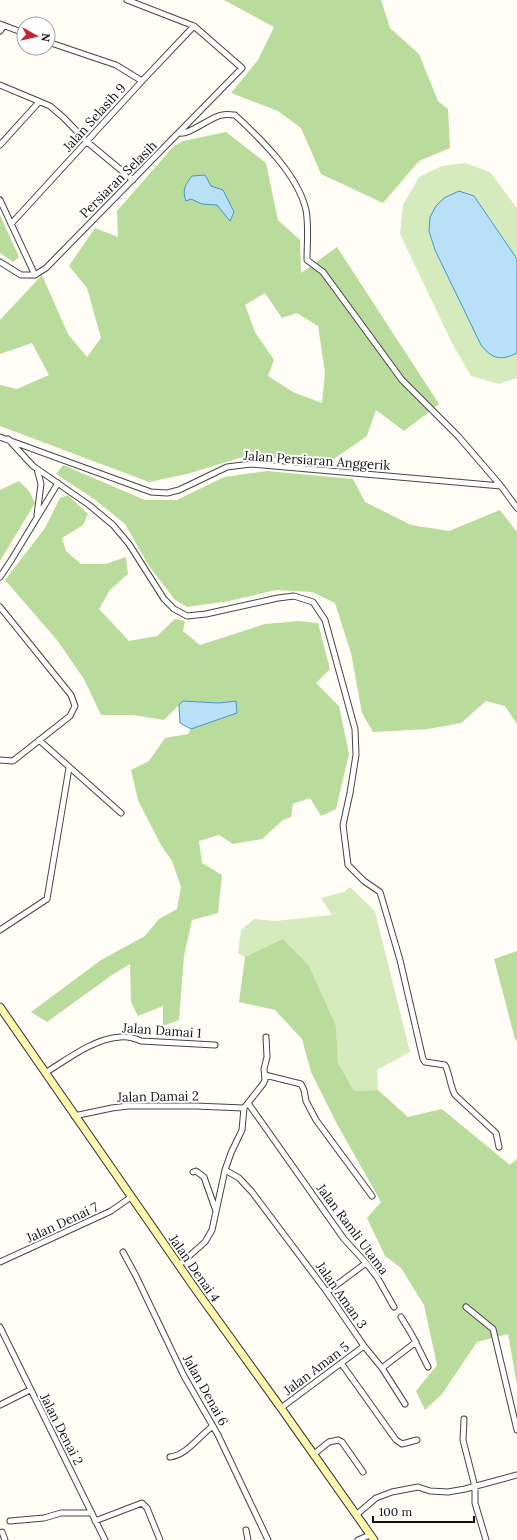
<svg xmlns="http://www.w3.org/2000/svg" width="517" height="1540" font-family="Lora,serif">
	<style>
		.green { fill: #d5ebbd }
		.forest { fill: #b9dc9c; fill-rule: evenodd }
		.water { fill: #b9e0f7; stroke: #3f96cf }
		.lines { fill: none; stroke-linecap: round; stroke-linejoin: round }
		.street-casing { stroke: #444; stroke-width: 7 }
		.secondary-casing { stroke: #333; stroke-width: 9 }
		.street { stroke: #fff; stroke-width: 5 }
		.secondary { stroke: #fff6b0; stroke-width: 7 }
		.labels { text-anchor: middle; stroke-width: 4; stroke-linejoin: round; paint-order: stroke }
		.street-label { font-size: 13px; fill: #111; stroke: #fff }
	</style>
	<rect width="100%" height="100%" fill="#fffdf5"/>
	<path class="green" d="M 465,163 L 490,172 L 517,208 L 517,259 L 474,196 L 459,191 L 429,231 L 435,250 L 481,345 L 511,356 L 517,353 L 517,378 L 499,384 L 471,376 L 453,345 L 400,234 L 403,205 L 419,177 L 442,166 Z
		M 350,887 L 375,911 L 410,1052 L 377,1070 L 378,1090 L 354,1091 L 338,1063 L 336,1026 L 283,940 L 245,957 L 238,953 L 241,930 L 254,919 L 275,921 L 332,915 L 321,898 L 344,892 Z"/>
	<path class="forest" d="M 224,0 L 381,0 L 390,28 L 419,54 L 438,101 L 448,109 L 450,148 L 419,161 L 383,203 L 321,174 L 301,128 L 278,111 L 231,93 L 258,60 L 274,27 Z
		M 226,132 L 266,163 L 278,220 L 300,240 L 301,273 L 337,247 L 439,404 L 404,431 L 376,410 L 367,436 L 331,461 L 246,456 L 187,474 L 149,482 L 0,426 L 0,385 L 17,389 L 49,375 L 32,343 L 0,354 L 0,320 L 42,275 L 68,334 L 87,357 L 101,338 L 87,288 L 69,266 L 95,228 L 118,237 L 117,211 L 173,147 L 183,141 ZM 211,186 L 223,190 L 234,212 L 225,215 L 217,205 L 202,204 L 191,199 ZM 265,293 L 282,318 L 297,313 L 318,326 L 325,372 L 322,403 L 293,392 L 268,376 L 274,360 L 255,332 L 245,305 Z
		M 0,215 L 19,257 L 13,262 L 0,253 Z
		M 63,465 L 145,500 L 177,500 L 224,477 L 267,471 L 353,479 L 365,502 L 411,525 L 449,531 L 500,510 L 517,532 L 517,724 L 505,706 L 486,701 L 461,723 L 428,729 L 373,732 L 362,713 L 351,653 L 335,603 L 312,592 L 276,590 L 229,601 L 187,607 L 175,600 L 149,566 L 125,524 L 94,499 L 56,474 Z
		M 19,481 L 29,491 L 35,503 L 0,561 L 0,490 Z
		M 68,495 L 88,514 L 83,525 L 62,538 L 66,551 L 81,564 L 106,564 L 126,557 L 128,574 L 110,590 L 99,609 L 129,641 L 157,636 L 175,619 L 185,621 L 183,631 L 200,645 L 265,624 L 299,621 L 318,623 L 330,669 L 316,683 L 339,706 L 349,754 L 336,809 L 321,816 L 310,798 L 293,804 L 291,817 L 283,820 L 262,839 L 233,844 L 219,835 L 199,841 L 202,863 L 222,875 L 218,913 L 192,920 L 184,956 L 179,1020 L 163,1026 L 163,1006 L 138,1016 L 131,1002 L 130,964 L 112,975 L 47,1022 L 31,1012 L 101,960 L 145,936 L 159,919 L 177,909 L 181,887 L 172,861 L 161,845 L 138,800 L 131,770 L 149,761 L 165,738 L 188,734 L 191,729 L 237,713 L 236,701 L 219,703 L 183,701 L 164,720 L 133,715 L 101,715 L 84,679 L 57,640 L 5,580 L 45,528 L 60,498 Z
		M 283,939 L 309,966 L 336,1026 L 338,1063 L 354,1091 L 378,1090 L 408,1117 L 442,1109 L 510,1165 L 517,1159 L 517,1385 L 508,1334 L 477,1342 L 442,1394 L 425,1410 L 416,1391 L 437,1365 L 424,1305 L 401,1268 L 385,1256 L 367,1218 L 381,1202 L 337,1124 L 311,1072 L 302,1039 L 275,1010 L 239,1002 L 245,957 Z
		M 517,951 L 517,1041 L 515,1039 L 494,959 Z"/>
	<path class="water" d="M 205,175 L 211,186 L 223,190 L 234,212 L 230,221 L 217,205 L 202,204 L 191,199 L 186,201 C 182,190 185,185 192,176 Z
		M 459,191 L 474,196 L 517,259 L 517,353 C 501,361 492,359 481,345 L 435,250 L 429,231 L 430,217 L 436,206 L 444,198 Z
		M 183,701 L 219,703 L 236,701 L 237,713 L 191,729 L 180,723 L 179,705 Z"/>
	<g class="lines">
		<g class="street-casing">
			<path id="street" d="M 0,24 L 24,33
				M 0,31 L 4,26
				M 48,42 L 116,65 L 142,81
				M 0,85 L 50,106 L 64,118 L 86,141 L 133,180
				M 179,133 C 188,136 210,117 222,115 C 227,114 231,115 235,115 C 261,139 298,175 306,210 C 309,226 307,244 307,260 L 323,272 L 402,380 L 458,436 L 501,486
				M 0,145 L 39,102
				M 0,200 L 35,275
				M 11,224 L 142,81 L 194,26
				M 0,262 L 21,275 L 35,275 L 46,268 L 242,68 L 194,26 L 127,0
				M 0,437 L 151,492 L 167,493 L 179,490 L 227,467 L 251,464 L 501,486 L 517,508
				M 8,439 L 33,466 L 89,505 L 113,525 L 129,544 L 164,599 L 174,609 L 187,616 L 206,614 L 278,598 L 294,596 L 313,602 L 325,620 L 355,729 L 356,755 L 350,793 L 343,825 L 348,865 L 364,881 L 380,892 L 400,960 L 423,1059 L 425,1062 L 445,1065 C 450,1075 450,1086 455,1095 L 496,1133 L 499,1147
				M 37,469 L 41,484 L 37,515
				M 0,577 L 12,559 L 58,483
				M 0,607 L 71,695 L 75,706 L 70,716 L 13,761 L 0,760
				M 39,740 L 121,813
				M 0,930 L 47,899 L 69,768
				M 45,1073 C 68,1059 93,1039 120,1037 C 127,1036 134,1038 141,1041 L 215,1045
				M 265,1075 L 301,1084 L 304,1090 L 306,1101 L 316,1120 L 372,1196
				M 248,1103 L 344,1239 L 366,1263 L 377,1277 L 394,1307
				M 74,1116 L 112,1108 L 128,1106 L 195,1106 L 244,1108
				M 225,1170 L 239,1178 L 252,1192 L 327,1292 L 364,1346 L 382,1368 L 405,1404
				M 193,1172 L 196,1171 L 204,1177 L 216,1211
				M 123,1252 L 136,1276 L 184,1376 L 218,1435 L 268,1540
				M 0,1262 L 111,1211 L 131,1197
				M 179,1265 L 205,1242 L 212,1230 L 225,1170 L 231,1153 L 242,1130 L 244,1108 L 263,1084 L 265,1080 L 264,1069 L 267,1057 L 266,1037
				M 327,1292 L 366,1263
				M 466,1307 L 493,1329 L 517,1430
				M 401,1317 L 412,1335 L 428,1367
				M 0,1327 L 105,1540
				M 341,1363 L 396,1440 L 402,1444 L 417,1440
				M 382,1368 L 416,1342
				M 0,1405 L 30,1390
				M 281,1408 L 364,1346
				M 464,1419 L 463,1440 L 475,1487 L 475,1503 L 486,1540
				M 314,1454 L 329,1442 L 338,1440 L 342,1442 L 363,1472
				M 170,1457 C 187,1455 199,1436 213,1426
				M 356,1515 L 376,1498 L 392,1492 L 418,1487 L 430,1491 L 448,1492 L 465,1489 L 517,1475
				M 10,1521 L 44,1518 L 61,1513 L 92,1513
				M 95,1521 L 142,1503 L 147,1508 L 160,1540
				M 246,1530 L 248,1540
				M 2,1532 L 5,1540
				M 358,1540 L 370,1535"/>
		</g>
		<g class="secondary-casing">
			<path id="secondary" d="M 0,1007 L 196,1290 L 281,1408 L 374,1540"/>
		</g>
		<use href="#street" class="street"/>
		<use href="#secondary" class="secondary"/>
	</g>
	<g class="labels">
		<g class="street-label">
			<text transform="translate(94 117) rotate(-48)" y="5">Jalan Selasih 9</text>
			<text transform="translate(118 179) rotate(-45)" y="5">Persiaran Selasih</text>
			<text transform="translate(317 460) rotate(4)" y="5">Jalan Persiaran Anggerik</text>
			<text transform="translate(162 1030) rotate(4)" y="5">Jalan Damai 1</text>
			<text transform="translate(158 1096) rotate(-1)" y="5">Jalan Damai 2</text>
			<text transform="translate(62 1222) rotate(-25)" y="5">Jalan Denai 7</text>
			<text transform="translate(353 1229) rotate(53)" y="5">Jalan Ramli Utama</text>
			<text transform="translate(195 1268) rotate(55)" y="5">Jalan Denai 4</text>
			<text transform="translate(342 1295) rotate(55)" y="5">Jalan Aman 3</text>
			<text transform="translate(316 1368) rotate(-37)" y="5">Jalan Aman 5</text>
			<text transform="translate(206 1390) rotate(61)" y="5">Jalan Denai 6</text>
			<text transform="translate(62 1429) rotate(63)" y="5">Jalan Denai 2</text>
		</g>
	</g>
	<g transform="translate(36 36) rotate(98)"><circle r="19" fill="#ffffff" stroke="#a0a0a0"/>
	<path d="M0-3L7 15L0 10L-7 15Z" fill="#c4262e"/>
	<text y="-6" font-size="11" font-weight="bold" text-anchor="middle" fill="#111111">N</text>
	</g>
	<path d="M373 1516v6h101v-6" fill="none" stroke="#111111" stroke-width="2"/>
	<text x="379" y="1516" font-size="12" fill="#111111" stroke="#ffffff" stroke-width="3" paint-order="stroke">100 m</text>
</svg>
